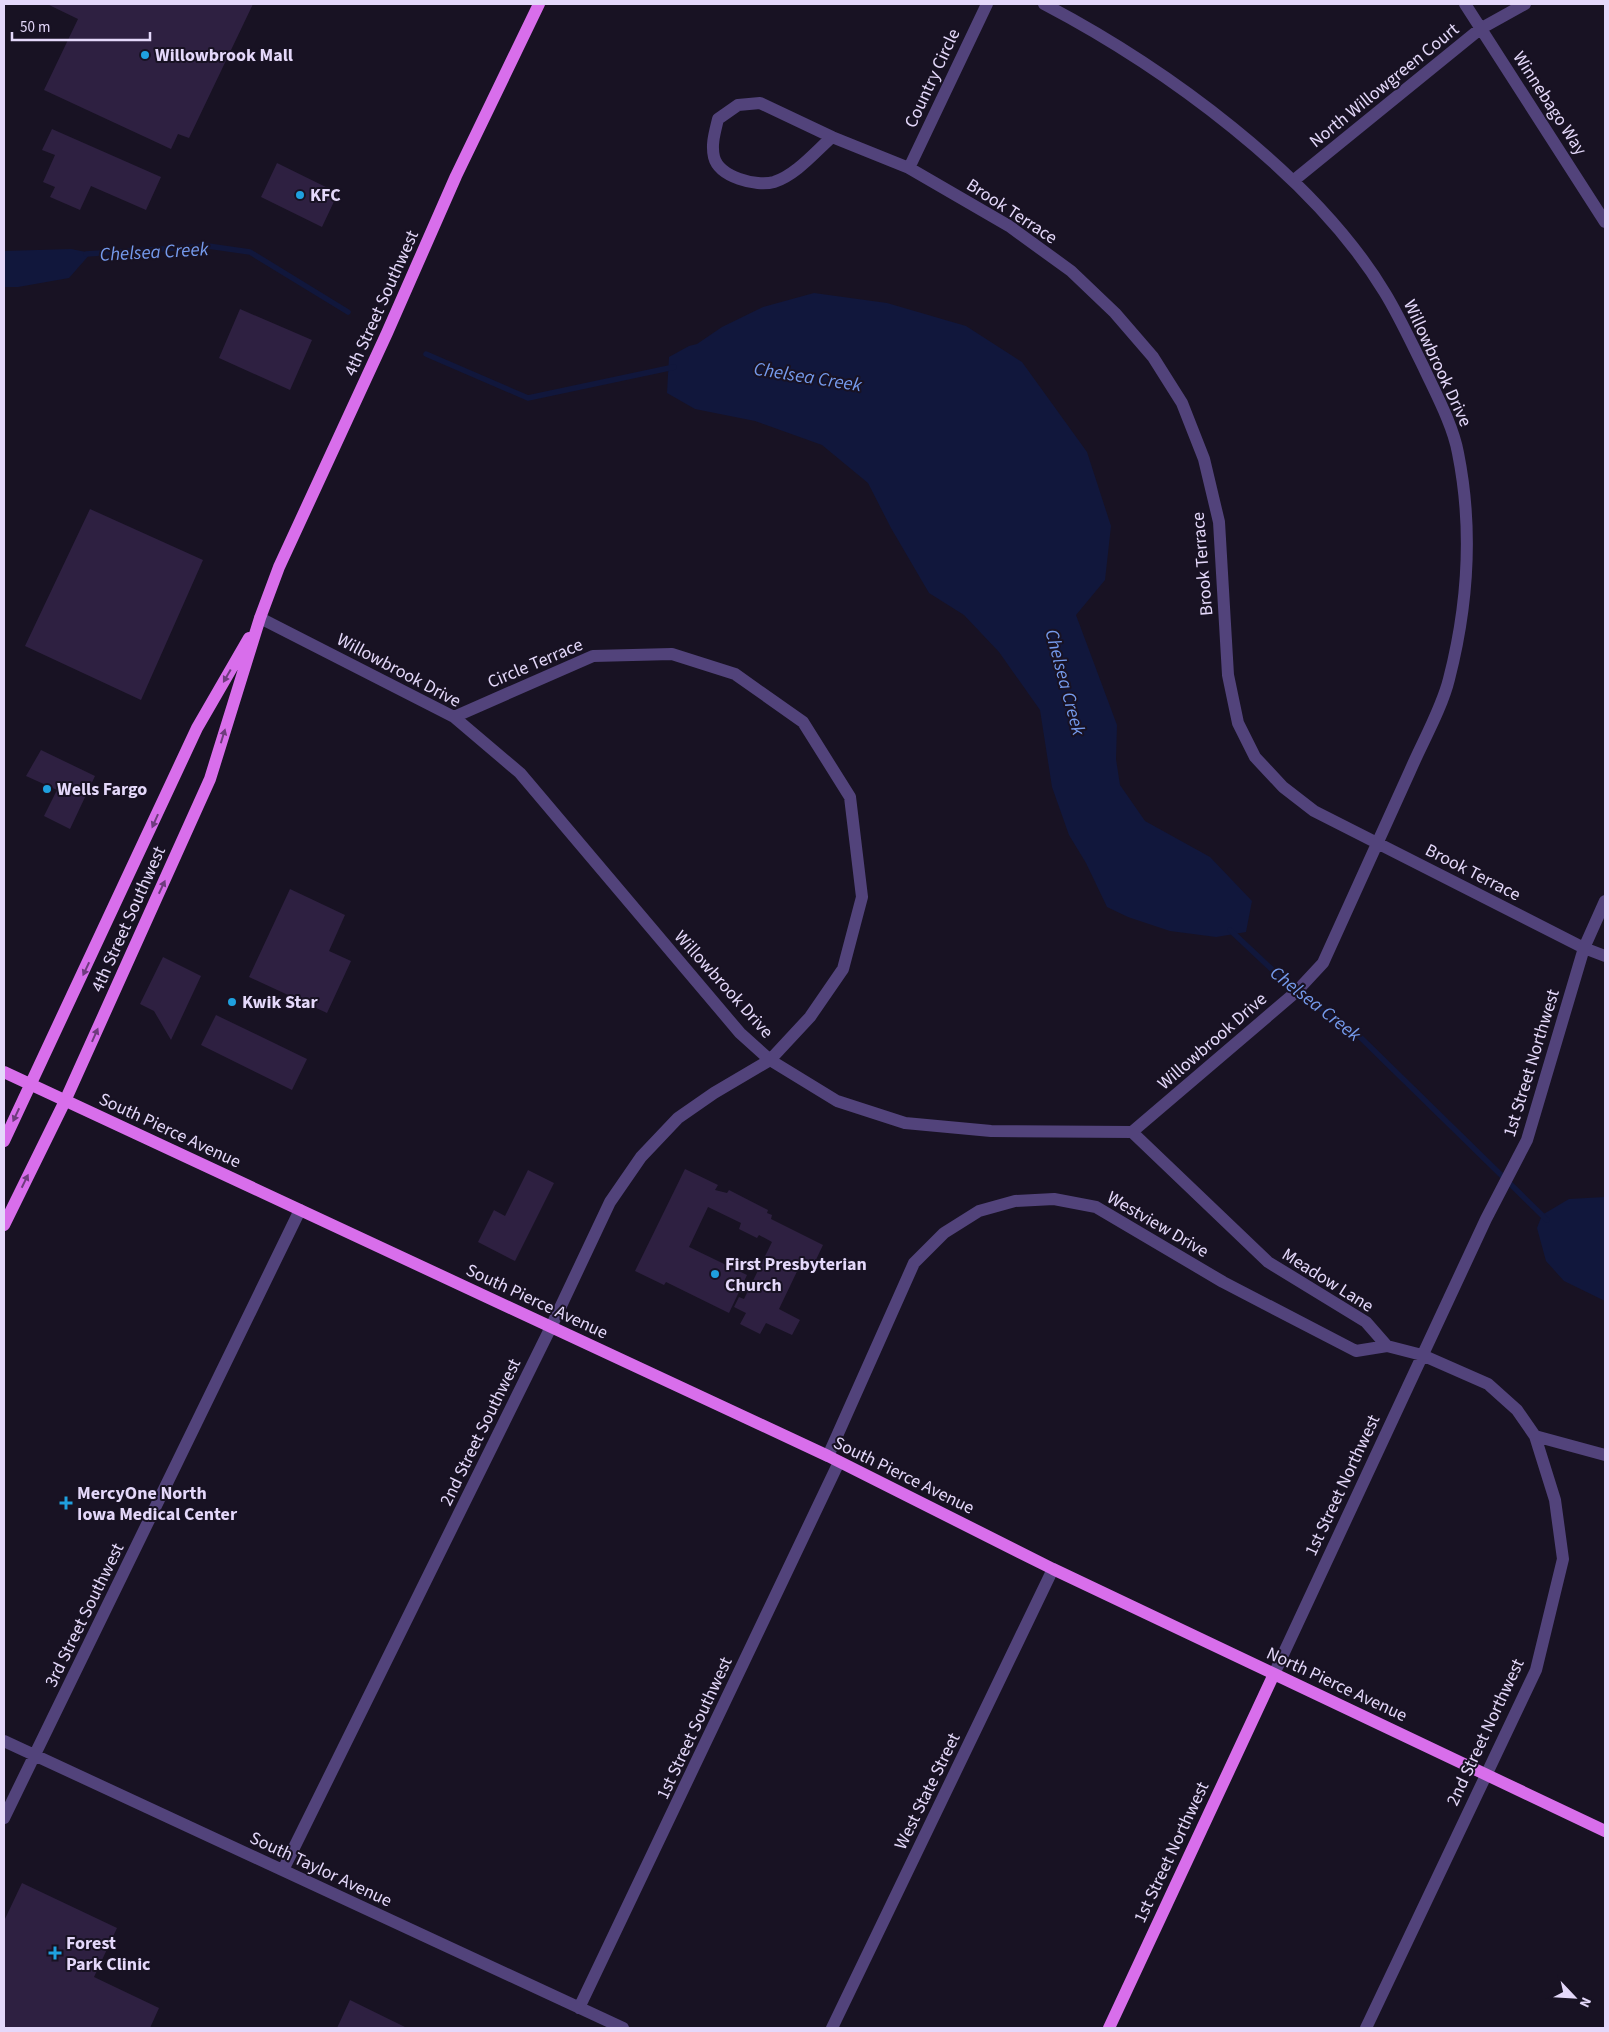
<svg xmlns="http://www.w3.org/2000/svg" width="1609" height="2032" font-family="'Source Sans 3',sans-serif">
	<style>
		.water { fill: #11173c }
		.lines { fill: none; stroke-linecap: round; stroke-linejoin: round }
		.stream { stroke: #11173c; stroke-width: 5.5 }
		.building { fill: #2e2041 }
		.minor { stroke: #52437b; stroke-width: 12 }
		.major { stroke: #d86eeb; stroke-width: 12 }
		.oneway { fill: #6e3b7d }
		.poi-dot { fill: #1fa0df; stroke: #181223; stroke-width: 2 }
		.labels { text-anchor: middle; stroke-width: 4; stroke-linejoin: round; paint-order: stroke }
		.poi-label { font-size: 18px; font-weight: bold; fill: #e4d8fa; stroke: #181223; text-anchor: start }
		.street-label { font-size: 18px; fill: #e4d8fa; stroke: #181223 }
		.water-label { font-size: 19px; font-style: italic; fill: #759aec; stroke: #181223 }
	</style>
	<rect width="100%" height="100%" fill="#181223"/>
	<path class="water" d="M 71,249 L 91,253 L 69,278 L 18,287 L 4,287 L 4,251 Z
		M 814,293 L 887,303 L 966,326 L 1022,362 L 1087,452 L 1111,526 L 1105,580 L 1076,615 L 1117,725 L 1116,759 L 1120,785 L 1145,821 L 1210,857 L 1252,901 L 1246,932 L 1216,937 L 1170,931 L 1128,917 L 1107,907 L 1086,863 L 1069,835 L 1052,787 L 1040,710 L 999,652 L 964,615 L 929,593 L 891,528 L 868,483 L 822,445 L 755,421 L 695,409 L 667,393 L 669,357 L 689,346 L 697,344 L 722,327 L 763,307 Z
		M 1605,1197 L 1605,1301 L 1564,1281 L 1546,1261 L 1537,1228 L 1542,1215 L 1569,1199 Z"/>
	<g class="lines">
		<path class="stream" d="M 86,254 L 208,246 L 250,252 L 348,312
			M 426,354 L 528,398 L 674,367
			M 1230,930 L 1296,992 L 1357,1034 L 1547,1220"/>
	</g>
	<path class="building" d="M 47,4 L 253,4 L 189,138 L 178,134 L 171,149 L 44,90 L 78,19 Z
		M 52,129 L 161,177 L 146,210 L 91,186 L 80,210 L 50,197 L 55,187 L 43,182 L 55,155 L 42,150 Z
		M 277,163 L 338,193 L 322,227 L 261,197 Z
		M 240,309 L 312,340 L 290,390 L 219,358 Z
		M 90,509 L 203,560 L 141,700 L 25,646 Z
		M 41,750 L 95,776 L 70,829 L 44,816 L 57,790 L 26,776 Z
		M 290,889 L 345,915 L 329,951 L 351,961 L 327,1013 L 249,977 Z
		M 163,957 L 201,976 L 171,1040 L 154,1011 L 140,1004 Z
		M 216,1015 L 307,1059 L 292,1090 L 201,1045 Z
		M 685,1169 L 718,1185 L 715,1190 L 727,1193 L 729,1190 L 768,1210 L 767,1213 L 772,1215 L 771,1219 L 823,1245 L 813,1266 L 802,1261 L 779,1309 L 800,1320 L 792,1335 L 766,1323 L 760,1334 L 740,1324 L 746,1313 L 734,1307 L 739,1297 L 744,1299 L 772,1242 L 759,1235 L 757,1238 L 739,1229 L 741,1223 L 708,1207 L 689,1247 L 747,1275 L 729,1313 L 666,1282 L 664,1285 L 635,1271 Z
		M 528,1170 L 554,1183 L 515,1261 L 478,1242 L 494,1210 L 505,1216 Z
		M 22,1883 L 117,1928 L 94,1977 L 159,2008 L 150,2028 L 4,2028 L 4,1921 Z
		M 350,2000 L 407,2028 L 337,2028 Z"/>
	<g class="lines">
		<path class="minor" d="M 1465,4 L 1605,222
			M 760,103 L 832,137 C 815,152 796,175 774,182 C 756,187 719,177 714,157 C 711,144 715,132 718,119 L 738,105 Z
			M 832,137 L 909,168 L 1009,226 L 1071,271 L 1115,313 L 1153,357 L 1182,403 L 1204,459 L 1219,522 L 1228,675 L 1238,723 L 1255,757 L 1283,787 L 1314,811 L 1584,948 L 1605,956
			M 909,168 L 987,4
			M 1293,181 L 1480,29 L 1525,4
			M 260,618 L 454,717 L 520,773 L 740,1033 L 770,1060 L 837,1101 L 905,1123 L 991,1131 L 1132,1132 L 1296,992 L 1323,963 C 1352,899 1381,835 1410,771 C 1422,743 1442,708 1449,679 C 1468,605 1473,528 1458,453 C 1453,425 1435,392 1423,366 C 1411,342 1399,316 1385,293 C 1314,175 1164,67 1044,4
			M 1132,1132 L 1268,1262 L 1366,1322 L 1387,1346 L 1422,1355 L 1488,1384 L 1517,1410 L 1535,1436 L 1605,1455
			M 828,1456 L 914,1263 L 944,1233 L 979,1211 L 1015,1201 L 1054,1199 L 1096,1207 L 1223,1282 L 1356,1351 L 1387,1346
			M 1274,1674 L 1486,1219 L 1527,1140 L 1584,948 L 1605,901
			M 4,1741 L 623,2028
			M 4,1818 L 300,1210
			M 283,1870 L 551,1327 L 610,1202 L 641,1157 L 678,1118 L 714,1093 L 770,1060 L 810,1017 L 843,969 L 862,897 L 850,797 L 803,722 L 735,674 L 672,654 L 593,656 L 454,717
			M 579,2008 L 839,1462
			M 832,2028 L 1053,1569
			M 1366,2028 L 1536,1670 L 1563,1559 L 1555,1500 L 1535,1436"/>
		<path class="major" d="M 4,1072 L 828,1456 L 1053,1569 L 1605,1831
			M 4,1141 L 197,728 L 249,638
			M 4,1225 L 65,1101 L 210,779 L 260,618 L 279,567 L 387,333 L 456,176 L 539,4
			M 1109,2028 L 1274,1674"/>
	</g>
	<defs><path id="oneway-solid" d="M-6-.8H1V-3.2L6.5 0L1 3.2V.8H-6Z" transform="scale(1.25)"/></defs>
	<g class="oneway">
		<use href="#oneway-solid" transform="translate(227 676) rotate(120)"/>
		<use href="#oneway-solid" transform="translate(223 736) rotate(-73)"/>
		<use href="#oneway-solid" transform="translate(155 821) rotate(114)"/>
		<use href="#oneway-solid" transform="translate(162 887) rotate(-65)"/>
		<use href="#oneway-solid" transform="translate(86 969) rotate(115)"/>
		<use href="#oneway-solid" transform="translate(95 1035) rotate(-66)"/>
		<use href="#oneway-solid" transform="translate(16 1115) rotate(115)"/>
		<use href="#oneway-solid" transform="translate(25 1181) rotate(-64)"/>
	</g>
	<g class="poi-dot">
		<circle cx="145" cy="55" r="5"/>
		<circle cx="300" cy="195" r="5"/>
		<circle cx="47" cy="789" r="5"/>
		<circle cx="232" cy="1002" r="5"/>
		<circle cx="715" cy="1274" r="5"/>
		<path d="M63.5 1495.5h5v5h5v5h-5v5h-5v-5h-5v-5h5z"/>
		<path d="M52.5 1945.5h5v5h5v5h-5v5h-5v-5h-5v-5h5z"/>
	</g>
	<g class="labels">
		<g class="poi-label">
			<text x="155" y="61">Willowbrook Mall</text>
			<text x="310" y="201">KFC</text>
			<text x="57" y="795">Wells Fargo</text>
			<text x="242" y="1008">Kwik Star</text>
			<text x="725" y="1270">First Presbyterian<tspan x="725" dy="21">Church</tspan></text>
			<text x="77" y="1499">MercyOne North<tspan x="77" dy="21">Iowa Medical Center</tspan></text>
			<text x="66" y="1949">Forest<tspan x="66" dy="21">Park Clinic</tspan></text>
		</g>
		<g class="street-label">
			<text transform="translate(932 78) rotate(-65)" y="6">Country Circle</text>
			<text transform="translate(1384 85) rotate(-39)" y="6">North Willowgreen Court</text>
			<text transform="translate(1550 103) rotate(57)" y="6">Winnebago Way</text>
			<text transform="translate(1012 211) rotate(33)" y="6">Brook Terrace</text>
			<text transform="translate(381 303) rotate(-66)" y="6">4th Street Southwest</text>
			<text transform="translate(1438 363) rotate(65)" y="6">Willowbrook Drive</text>
			<text transform="translate(1202 564) rotate(-95)" y="6">Brook Terrace</text>
			<text transform="translate(535 663) rotate(-23)" y="6">Circle Terrace</text>
			<text transform="translate(399 670) rotate(28)" y="6">Willowbrook Drive</text>
			<text transform="translate(1473 872) rotate(27)" y="6">Brook Terrace</text>
			<text transform="translate(128 919) rotate(-66)" y="6">4th Street Southwest</text>
			<text transform="translate(724 984) rotate(48)" y="6">Willowbrook Drive</text>
			<text transform="translate(1212 1041) rotate(-41)" y="6">Willowbrook Drive</text>
			<text transform="translate(1531 1063) rotate(-73)" y="6">1st Street Northwest</text>
			<text transform="translate(170 1130) rotate(25)" y="6">South Pierce Avenue</text>
			<text transform="translate(1158 1224) rotate(30)" y="6">Westview Drive</text>
			<text transform="translate(1328 1280) rotate(32)" y="6">Meadow Lane</text>
			<text transform="translate(537 1301) rotate(25)" y="6">South Pierce Avenue</text>
			<text transform="translate(480 1432) rotate(-64)" y="6">2nd Street Southwest</text>
			<text transform="translate(904 1475) rotate(26)" y="6">South Pierce Avenue</text>
			<text transform="translate(1342 1485) rotate(-65)" y="6">1st Street Northwest</text>
			<text transform="translate(84 1615) rotate(-64)" y="6">3rd Street Southwest</text>
			<text transform="translate(1337 1684) rotate(25)" y="6">North Pierce Avenue</text>
			<text transform="translate(694 1728) rotate(-65)" y="6">1st Street Southwest</text>
			<text transform="translate(1485 1732) rotate(-65)" y="6">2nd Street Northwest</text>
			<text transform="translate(927 1791) rotate(-64)" y="6">West State Street</text>
			<text transform="translate(1171 1852) rotate(-65)" y="6">1st Street Northwest</text>
			<text transform="translate(321 1869) rotate(25)" y="6">South Taylor Avenue</text>
		</g>
		<g class="water-label">
			<text transform="translate(154 251) rotate(-3)" y="7">Chelsea Creek</text>
			<text transform="translate(808 376) rotate(9)" y="7">Chelsea Creek</text>
			<text transform="translate(1066 682) rotate(75)" y="7">Chelsea Creek</text>
			<text transform="translate(1316 1003) rotate(38)" y="7">Chelsea Creek</text>
		</g>
	</g>
	<rect width="1609" height="2032" fill="none" stroke="#e4d8fa" stroke-width="10"/>
	<g transform="translate(1574 1997) rotate(115)" stroke="#181223" stroke-width="4" paint-order="stroke">
	<path d="M0-4L9 19L0 12L-9 19Z" fill="#e4d8fa"/>
	<text y="-8" font-size="14" font-weight="bold" text-anchor="middle" fill="#e4d8fa">N</text>
	</g>
	<path d="M12 32v8h138v-8" fill="none" stroke="#e4d8fa" stroke-width="2.5"/>
	<text x="20" y="32" font-size="15" fill="#e4d8fa" stroke="#181223" stroke-width="4" paint-order="stroke">50 m</text>
</svg>
